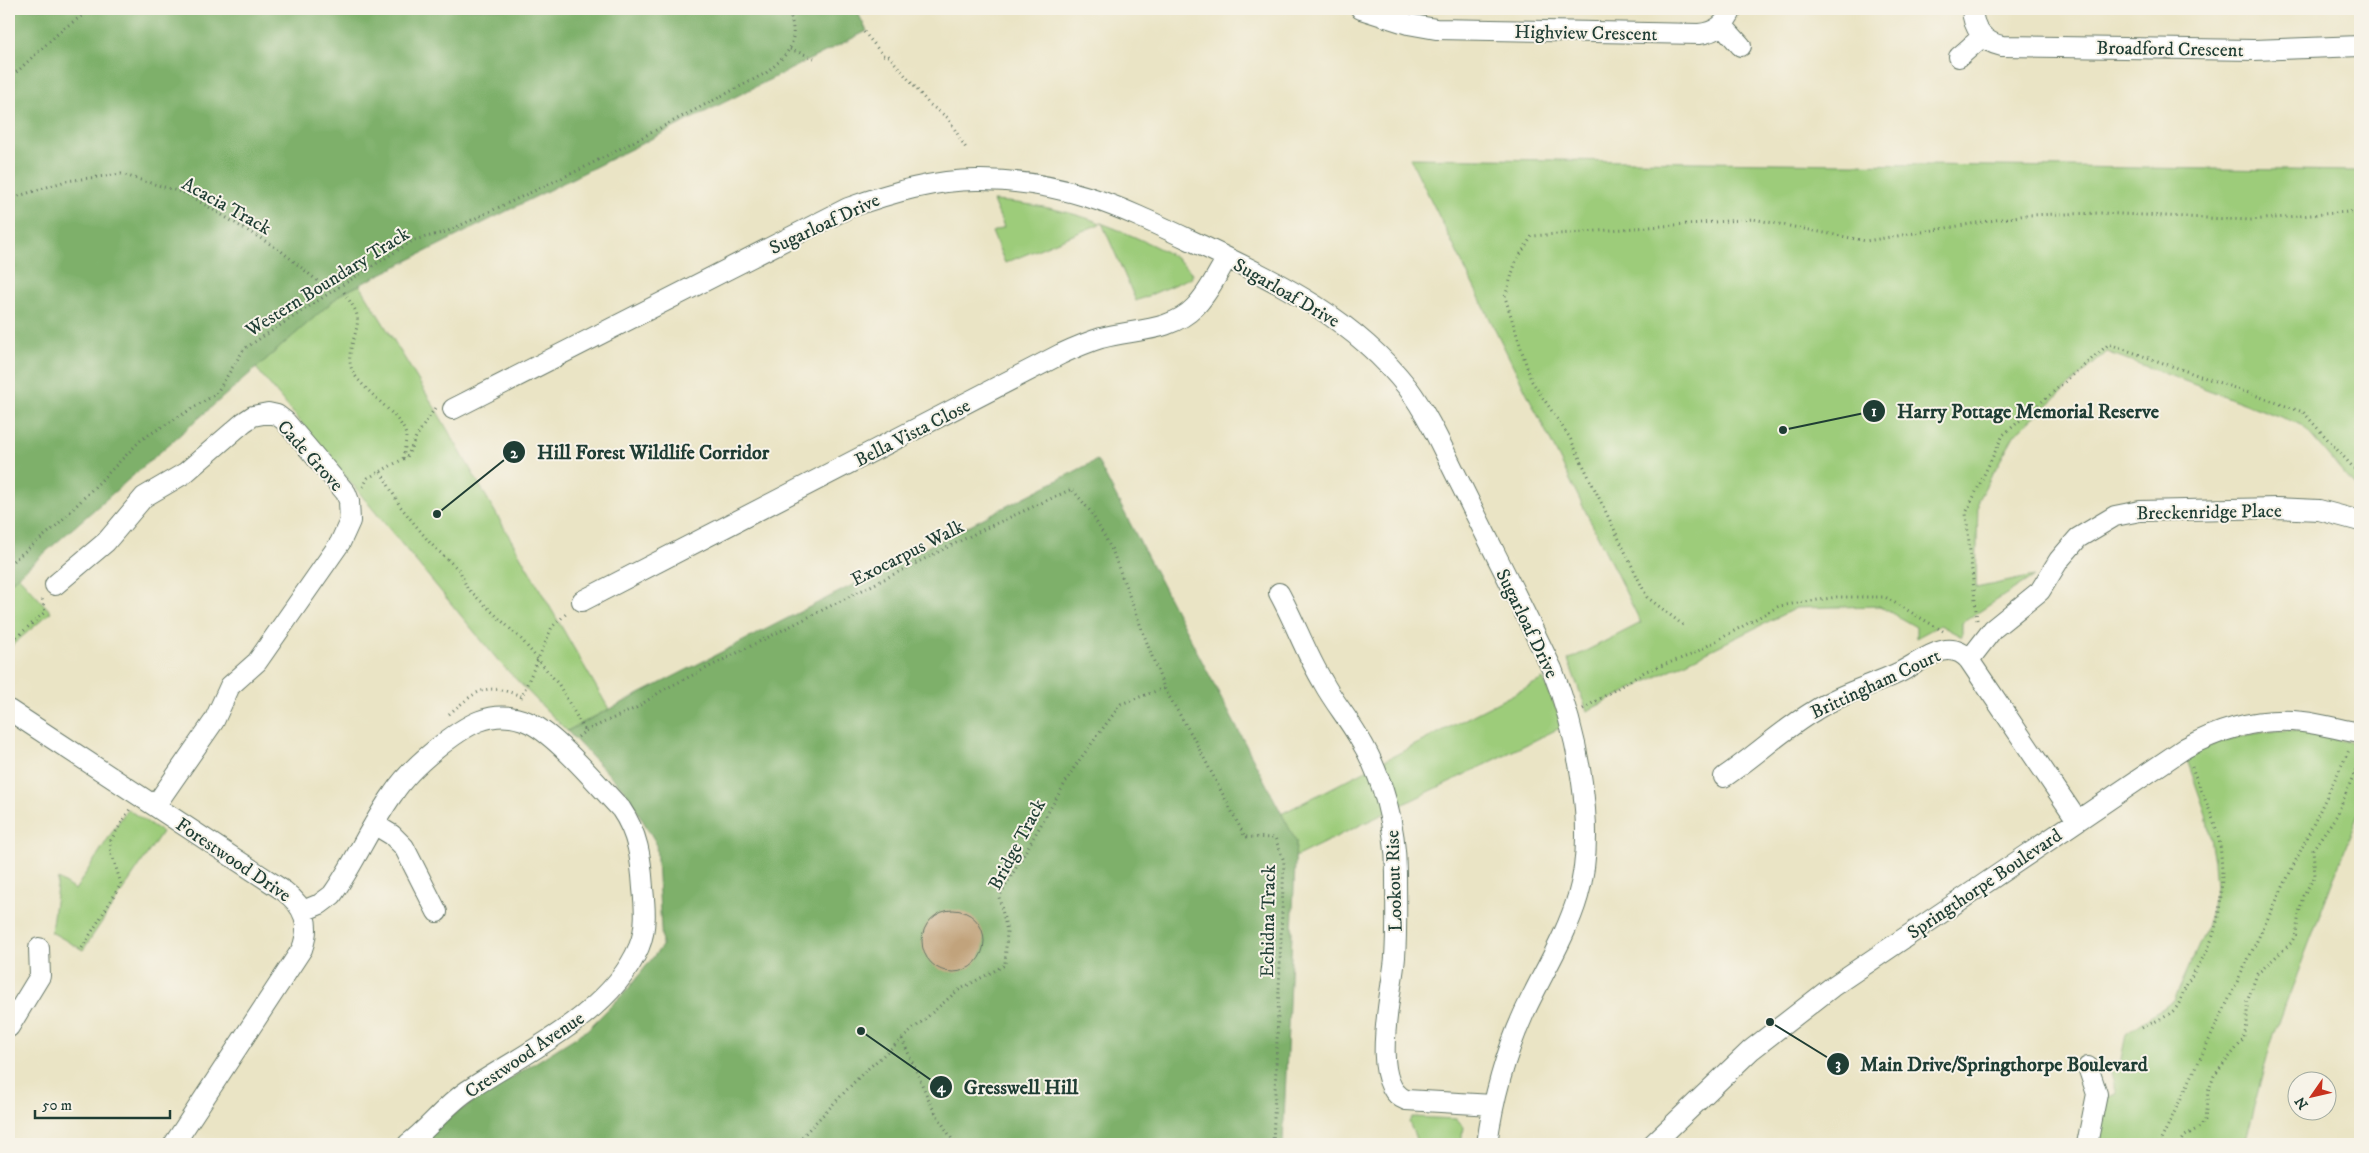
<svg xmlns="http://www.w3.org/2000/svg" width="2369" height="1153" font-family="'IM FELL DW Pica',serif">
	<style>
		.green { fill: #9dcc7a; stroke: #5e8457 }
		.forest { fill: #7eb06a; stroke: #4e764f }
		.building { fill: #c1a37c }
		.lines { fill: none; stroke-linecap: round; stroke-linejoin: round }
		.street-casing { stroke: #667767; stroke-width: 22 }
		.path { stroke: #667767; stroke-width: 3; stroke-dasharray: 1 4; stroke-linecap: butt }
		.street { stroke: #fff; stroke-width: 20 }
		.labels { text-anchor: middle; stroke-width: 4; stroke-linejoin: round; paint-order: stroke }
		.street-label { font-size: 19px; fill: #1f3d34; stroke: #f7f3e8 }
		.leader { fill: none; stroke: #1f3d34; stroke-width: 2 }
		.callout-dot { fill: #1f3d34; stroke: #f7f3e8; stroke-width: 2 }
		.mark-label { font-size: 15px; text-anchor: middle; font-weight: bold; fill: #fff }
		.callout-label { font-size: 20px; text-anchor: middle; font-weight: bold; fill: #1f3d34; stroke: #f7f3e8; stroke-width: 4; stroke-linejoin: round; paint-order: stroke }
	</style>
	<rect width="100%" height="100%" fill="#f7f3e8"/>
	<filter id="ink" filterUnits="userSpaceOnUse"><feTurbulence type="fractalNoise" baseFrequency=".02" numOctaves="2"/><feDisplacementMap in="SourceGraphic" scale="10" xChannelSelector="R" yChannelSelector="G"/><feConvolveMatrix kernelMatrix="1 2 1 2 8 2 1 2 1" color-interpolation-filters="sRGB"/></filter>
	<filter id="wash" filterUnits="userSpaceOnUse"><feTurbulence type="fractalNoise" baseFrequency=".0096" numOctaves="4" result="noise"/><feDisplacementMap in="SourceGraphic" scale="20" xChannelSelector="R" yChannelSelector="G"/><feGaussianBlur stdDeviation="1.12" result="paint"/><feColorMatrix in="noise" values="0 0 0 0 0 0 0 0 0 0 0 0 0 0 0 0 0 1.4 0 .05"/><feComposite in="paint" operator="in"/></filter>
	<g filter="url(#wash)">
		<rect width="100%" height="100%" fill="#eae4c5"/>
		<path class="green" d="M 1410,158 L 2360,171 L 2360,492 L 2302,425 L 2107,352 L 2015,434 L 1978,500 L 1976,588 L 2034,576 L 1962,623 L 1962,637 L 1940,625 L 1916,638 L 1916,627 L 1879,606 L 1796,608 L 1587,711 L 1568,660 L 1641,623 Z
			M 993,201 C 1047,204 1089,216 1137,238 C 1157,247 1178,256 1192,273 L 1192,277 L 1136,301 L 1102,223 L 1005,263 L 992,232 L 1004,227 Z
			M 360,285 L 435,408 L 609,709 L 567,731 L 501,664 L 256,368 L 341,294 Z
			M 18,576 L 51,612 L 9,648 L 9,584 Z
			M 1543,679 L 1564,726 L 1295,857 L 1296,841 L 1281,814 Z
			M 2290,730 L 2360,743 L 2360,809 L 2270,1046 L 2244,1144 L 2095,1144 L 2104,1101 L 2107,1098 L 2117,1093 L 2110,1070 L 2120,1064 L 2126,1034 L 2174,1000 L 2204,934 L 2211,910 L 2216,887 L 2214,862 L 2206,814 L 2186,757 C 2222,739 2250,732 2290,730 Z
			M 127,809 L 162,832 L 83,950 L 51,932 L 58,879 L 75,890 Z
			M 1412,1117 L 1456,1119 L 1463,1127 L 1461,1144 L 1418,1144 L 1409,1122 Z"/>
		<path class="forest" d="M 9,9 L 856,9 L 867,31 L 341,294 L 9,584 Z
			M 1097,460 L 1296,841 L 1283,1144 L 420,1144 L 443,1121 L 587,1030 L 628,989 L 662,946 L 656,843 L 626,792 L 567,731 Z"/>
		<g id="blocks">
			<path class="building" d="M922 941a31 31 0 1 1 62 0a31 31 0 1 1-62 0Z"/>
		</g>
	</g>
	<g filter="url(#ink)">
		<use href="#blocks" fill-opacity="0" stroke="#667767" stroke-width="1"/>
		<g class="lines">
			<g class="street-casing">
				<path id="street" d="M 1361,9 L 1408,24 L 1436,29 L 1699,34 C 1716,32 1726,24 1732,9
					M 1972,9 C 1973,28 1983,42 2002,46 L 2254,50 L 2360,46
					M 1722,25 L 1741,46
					M 1959,57 L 1983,36
					M 453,409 L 848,208 C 890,193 936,179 981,180 C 1071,181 1126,210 1205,247 C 1282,284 1354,319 1408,388 C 1430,418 1445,454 1462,487 C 1492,548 1523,608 1552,669 C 1577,732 1598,830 1578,896 C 1566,937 1542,974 1524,1013 C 1505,1055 1493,1099 1487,1144
					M 55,585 L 106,542 L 144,497 L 185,473 L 244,422 L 253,416 L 268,413 L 277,415 L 285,421 L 346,493 L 349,501 L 350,521 L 340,543 L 257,662 L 230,686 L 214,721 L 155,806
					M 1279,593 C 1295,622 1306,654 1323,682 C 1333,701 1347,717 1358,736 C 1383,776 1396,826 1396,873 C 1396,901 1397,929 1395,957 C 1393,989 1367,1085 1406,1100 L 1493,1105
					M 582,601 L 1061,354 C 1074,348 1088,342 1101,338 C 1133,329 1171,332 1195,307 C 1209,293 1217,274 1227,258
					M 1969,660 L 1993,629 L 2040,591 L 2059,560 L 2078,538 L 2115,516 L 2140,511 L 2277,508 L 2319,510 L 2360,521
					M 9,710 L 284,891 C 305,907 311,924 302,949 L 174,1144
					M 1724,777 C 1755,756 1782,730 1814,711 C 1840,694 1870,686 1898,673 C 1920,663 1948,635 1969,660 L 2077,820
					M 374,824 L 392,835 L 404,847 L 437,912
					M 303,911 L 320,904 L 332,895 C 355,863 370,826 393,794 C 404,777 419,763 435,750 C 463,727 493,705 530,723 C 557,736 599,786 621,809 C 638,834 641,858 643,888 C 645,907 647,928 639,947 C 611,1014 524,1053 467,1091 C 445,1106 429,1128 408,1144
					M 9,1027 L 40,976 L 39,948
					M 1653,1144 L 1751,1050 L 1832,987 L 2185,748 C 2222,728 2261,717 2303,722 C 2322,724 2341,730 2360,733
					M 2087,1144 L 2097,1094 L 2088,1067"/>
			</g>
			<path class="path" d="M 864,32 L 883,55 L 889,56 L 929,104 L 948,118 L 967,150
				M 790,49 L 814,58
				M 9,79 L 64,28 L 92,9
				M 9,199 L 66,181 L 121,174 L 187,194 L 280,250 L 331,292
				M 344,292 C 348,299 353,305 356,312 C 363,331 342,350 353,372 C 363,391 404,417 406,436 C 406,443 404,452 403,459
				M 381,472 L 400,506 L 430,543 L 460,571 L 467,588 L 522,640 L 559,685 L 585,731
				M 363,487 L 368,478 L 407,457 L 416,437 L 435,408
				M 9,564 L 54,528 L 142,439 L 216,394 L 244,349 L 331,292 L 414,240 L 446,232 L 581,169 L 766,73 C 791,52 800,42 788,9
				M 1977,620 L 1966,513 L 2003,435 L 2109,344 L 2303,412 L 2360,475
				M 1683,625 L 1647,597 L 1570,438 L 1531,380 L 1505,297 L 1516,261 L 1532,236 L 1753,219 L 1866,241 L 2026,215 L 2101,213 L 2250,220 L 2360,211
				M 9,644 L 45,612 L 42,598
				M 521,698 L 552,627 L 568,612
				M 1583,709 L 1646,671 L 1691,655 L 1779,606 L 1837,597 L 1885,597 L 1943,631
				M 449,714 C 478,690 484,682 521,696
				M 578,737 L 585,731 L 636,708 L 663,690 L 984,529 L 1072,489 L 1091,512 L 1112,550 L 1164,688 L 1193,737 L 1245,837 L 1275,838 L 1284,861 L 1273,1144
				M 82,948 L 121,884 L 110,848 L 111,840 L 130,809
				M 2142,1028 C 2152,1022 2167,1018 2175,1009 C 2181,1003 2182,993 2186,986 C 2193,972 2203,960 2209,946 C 2222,917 2224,876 2220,845 C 2215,817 2201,793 2192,767
				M 902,1039 L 932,1107 L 955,1144
				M 795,1144 L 863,1073 L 957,991 L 1005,965 L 1007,931 L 999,897 L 1075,766 L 1121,704 L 1164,688
				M 2159,1144 L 2350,748
				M 2180,1144 L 2185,1136 L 2200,1127 L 2205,1120 L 2208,1092 L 2214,1076 L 2243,1040 L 2247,1025 L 2247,1002 L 2257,974 L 2291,943 L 2296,934 L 2299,913 L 2303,896 L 2315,876 L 2313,849 L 2337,815 L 2360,759"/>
			<use href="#street" class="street"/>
		</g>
	</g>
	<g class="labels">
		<g class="street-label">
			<text transform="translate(1586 32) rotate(1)" y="7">Highview Crescent</text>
			<text transform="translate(2170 48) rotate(1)" y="7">Broadford Crescent</text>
			<text transform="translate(227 205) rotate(29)" y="7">Acacia Track</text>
			<text transform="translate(824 223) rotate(-25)" y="7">Sugarloaf Drive</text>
			<text transform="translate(327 281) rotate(-32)" y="7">Western Boundary Track</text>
			<text transform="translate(1287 292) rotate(30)" y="7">Sugarloaf Drive</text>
			<text transform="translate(912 432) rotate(-27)" y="7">Bella Vista Close</text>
			<text transform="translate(311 455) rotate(48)" y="7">Cade Grove</text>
			<text transform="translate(2209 511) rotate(-1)" y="7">Breckenridge Place</text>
			<text transform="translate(907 552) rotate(-27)" y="7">Exocarpus Walk</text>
			<text transform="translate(1528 623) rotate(64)" y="7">Sugarloaf Drive</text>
			<text transform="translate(1875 683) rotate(-25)" y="7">Brittingham Court</text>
			<text transform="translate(1016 844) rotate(-62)" y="7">Bridge Track</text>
			<text transform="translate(234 859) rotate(34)" y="7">Forestwood Drive</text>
			<text transform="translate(1393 881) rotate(-92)" y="7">Lookout Rise</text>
			<text transform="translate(1984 883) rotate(-34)" y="7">Springthorpe Boulevard</text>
			<text transform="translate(1267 921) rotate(-89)" y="7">Echidna Track</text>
			<text transform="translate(524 1054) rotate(-34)" y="7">Crestwood Avenue</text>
		</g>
	</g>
	<path class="leader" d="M1783 430L1874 411M437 514L514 452M1770 1022L1838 1064M861 1031L941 1087"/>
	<g class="callout-dot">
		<circle cx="1783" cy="430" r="5"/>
		<circle cx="437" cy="514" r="5"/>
		<circle cx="1770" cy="1022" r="5"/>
		<circle cx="861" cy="1031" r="5"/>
		<circle cx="1874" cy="411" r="12"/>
		<circle cx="514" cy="452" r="12"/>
		<circle cx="1838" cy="1064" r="12"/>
		<circle cx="941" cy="1087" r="12"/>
	</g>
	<g class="mark-label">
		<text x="1874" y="416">1</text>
		<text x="514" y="458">2</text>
		<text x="1838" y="1069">3</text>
		<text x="941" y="1092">4</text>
	</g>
	<g class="callout-label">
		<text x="2028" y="418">Harry Pottage Memorial Reserve</text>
		<text x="653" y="459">Hill Forest Wildlife Corridor</text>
		<text x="2004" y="1071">Main Drive/Springthorpe Boulevard</text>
		<text x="1021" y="1094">Gresswell Hill</text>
	</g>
	<rect width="2369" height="1153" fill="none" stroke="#f7f3e8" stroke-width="30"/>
	<g transform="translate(2312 1096) rotate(236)"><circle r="24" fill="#f7f3e8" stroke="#a1aaa0"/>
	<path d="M0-4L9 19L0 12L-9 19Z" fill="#c8321e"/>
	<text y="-8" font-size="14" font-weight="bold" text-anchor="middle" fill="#1f3d34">N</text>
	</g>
	<path d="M35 1110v8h135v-8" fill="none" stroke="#1f3d34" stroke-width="2.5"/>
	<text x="42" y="1110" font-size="15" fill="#1f3d34" stroke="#f7f3e8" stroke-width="4" paint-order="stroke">50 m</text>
</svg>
